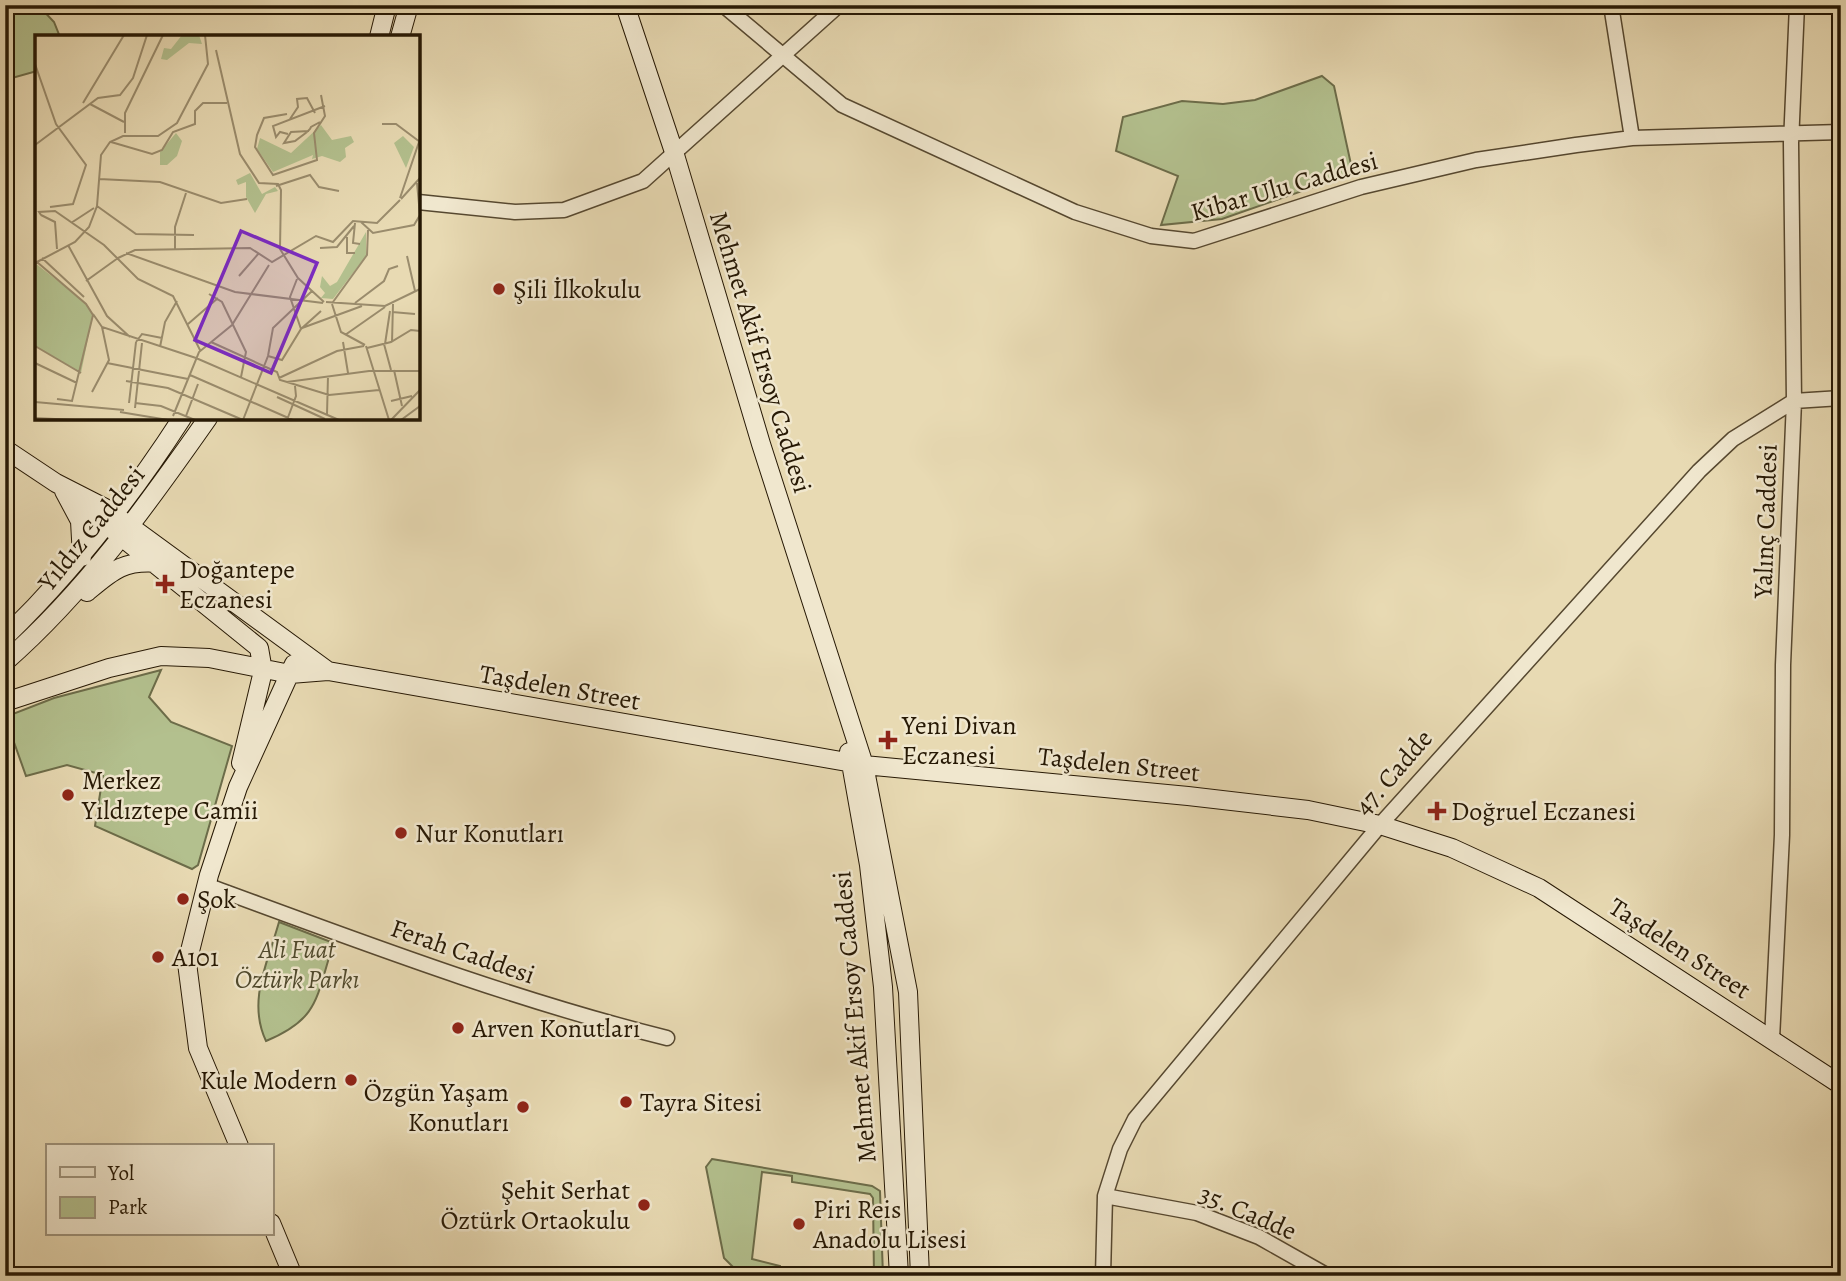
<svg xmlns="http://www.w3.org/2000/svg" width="1846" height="1281" font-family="Alegreya,serif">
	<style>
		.green { fill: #b3c08e; stroke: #6c6c49; stroke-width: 2 }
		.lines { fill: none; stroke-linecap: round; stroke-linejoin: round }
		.tertiary-casing { stroke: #564830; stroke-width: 17 }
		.secondary-casing { stroke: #261804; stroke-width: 20 }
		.tertiary { stroke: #f0e7ce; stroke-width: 14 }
		.secondary { stroke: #f0e7ce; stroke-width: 18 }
		.poi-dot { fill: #8f2418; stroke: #f0e7ce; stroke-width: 2.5 }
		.labels { text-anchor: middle; stroke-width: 5; stroke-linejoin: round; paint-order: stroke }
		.street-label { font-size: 26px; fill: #261804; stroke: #f0e7ce }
		.poi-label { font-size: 26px; fill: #261804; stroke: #f0e7ce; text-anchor: start }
		.park-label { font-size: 26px; font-style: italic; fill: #504a2d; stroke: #f0e7ce }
		.inset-road { fill: none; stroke: #9a8c6d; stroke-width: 2 }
		.view { fill: #7b2cbf; fill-opacity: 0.15; stroke: #7b2cbf; stroke-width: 3.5 }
		.inset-edge { fill: none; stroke: #261804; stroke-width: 3.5 }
	</style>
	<rect width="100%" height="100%" fill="#e8dab3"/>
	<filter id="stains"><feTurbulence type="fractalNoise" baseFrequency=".00286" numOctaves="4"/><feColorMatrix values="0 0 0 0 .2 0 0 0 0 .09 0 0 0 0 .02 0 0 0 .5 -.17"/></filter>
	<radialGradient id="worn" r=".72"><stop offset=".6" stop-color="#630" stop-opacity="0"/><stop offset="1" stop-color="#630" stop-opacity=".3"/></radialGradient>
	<path class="green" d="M 5,5 L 38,5 L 54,22 L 60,37 L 37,37 L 37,71 L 5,80 Z
		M 1322,76 L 1334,86 L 1352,169 L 1348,175 L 1222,219 L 1161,225 L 1178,176 L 1116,151 L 1123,117 L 1182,101 L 1223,104 L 1255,100 Z
		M 161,670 L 149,697 L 171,722 L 232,746 L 198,865 L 192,869 L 95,826 L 103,775 L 67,765 L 26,776 L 5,717 L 54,698 Z
		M 279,922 L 331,942 L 332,948 C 316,998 319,1019 266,1041 C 247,1001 268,962 279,922 Z
		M 712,1159 L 872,1186 L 880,1191 L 883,1276 L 874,1276 L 873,1198 L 870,1194 L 792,1182 L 792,1176 L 762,1172 L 752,1259 L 780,1266 L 779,1276 L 742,1276 L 724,1258 L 706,1167 Z"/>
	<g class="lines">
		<g class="tertiary-casing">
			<path id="tertiary" d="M 723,5 L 842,105 L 1075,212 L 1151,236 L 1194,241 L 1361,187 L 1476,160 L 1576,145 L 1632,138 L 1841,132
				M 1611,5 L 1632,138
				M 418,202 L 515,212 L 564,210 L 643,181 L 839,5
				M 206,885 C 359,941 510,999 667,1038
				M 1772,1039 L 1782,835 L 1783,665 L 1794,401 L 1791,143 L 1797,5
				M 1105,1196 L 1197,1213 L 1259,1237 L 1328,1276
				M 1103,1276 L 1105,1196 L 1120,1149 L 1135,1119 L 1380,825 L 1699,471 L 1733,439 L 1794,401 L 1841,398"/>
		</g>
		<g class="secondary-casing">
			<path id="secondary" d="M 625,5 L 675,155 L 761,444 L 864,765 L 908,992 L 920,1276
				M 379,37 L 387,5
				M 400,37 L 409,5
				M 5,449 L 56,483 L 105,508 L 328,671 L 290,674 L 209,658 L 161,656 L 109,668 L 5,702
				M 64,491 L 80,521 L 82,557
				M 87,509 L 259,648 L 263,671 L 241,763
				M 87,592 C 112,571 123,560 158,563
				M 5,637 C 73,571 131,497 182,418
				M 5,662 C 85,592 147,505 208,418
				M 328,671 L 864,765 L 1188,796 L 1308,810 L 1380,825 L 1452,848 L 1539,888 L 1841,1085
				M 849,752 L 869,865 L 883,987 L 899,1276
				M 239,1146 L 198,1048 L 187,963 L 209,875 L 238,787 L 294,664
				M 271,1223 L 293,1276"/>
		</g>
		<use href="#tertiary" class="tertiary"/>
		<use href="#secondary" class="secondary"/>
	</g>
	<g class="poi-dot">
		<circle cx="499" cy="289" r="7"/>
		<path d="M161.5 573.5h7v7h7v7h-7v7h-7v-7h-7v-7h7z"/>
		<path d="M884.5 729.5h7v7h7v7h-7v7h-7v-7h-7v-7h7z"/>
		<circle cx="68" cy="795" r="7"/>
		<path d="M1433.5 800.5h7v7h7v7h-7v7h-7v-7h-7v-7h7z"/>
		<circle cx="401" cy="833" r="7"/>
		<circle cx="183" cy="899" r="7"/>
		<circle cx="158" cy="957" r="7"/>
		<circle cx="458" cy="1028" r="7"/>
		<circle cx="351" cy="1080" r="7"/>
		<circle cx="626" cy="1102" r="7"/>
		<circle cx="523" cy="1107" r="7"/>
		<circle cx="644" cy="1205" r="7"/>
		<circle cx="799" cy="1224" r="7"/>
	</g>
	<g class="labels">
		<g class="street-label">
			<text transform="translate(1284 186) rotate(-16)" y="9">Kibar Ulu Caddesi</text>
			<text transform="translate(761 352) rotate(73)" y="9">Mehmet Akif Ersoy Caddesi</text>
			<text transform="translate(1765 521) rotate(-88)" y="9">Yalınç Caddesi</text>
			<text transform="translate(91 528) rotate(-51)" y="9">Yıldız Caddesi</text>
			<text transform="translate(560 687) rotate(10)" y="9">Taşdelen Street</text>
			<text transform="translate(1119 764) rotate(6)" y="9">Taşdelen Street</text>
			<text transform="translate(1393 772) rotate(-49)" y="9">47. Cadde</text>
			<text transform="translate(1680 948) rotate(33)" y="9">Taşdelen Street</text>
			<text transform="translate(463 951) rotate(19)" y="9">Ferah Caddesi</text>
			<text transform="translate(854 1017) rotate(-95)" y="9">Mehmet Akif Ersoy Caddesi</text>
			<text transform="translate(1248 1212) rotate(23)" y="9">35. Cadde</text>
		</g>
		<g class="poi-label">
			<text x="513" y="298">Şili İlkokulu</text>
			<text x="179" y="578">Doğantepe<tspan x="179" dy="30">Eczanesi</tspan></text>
			<text x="902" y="734">Yeni Divan<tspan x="902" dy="30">Eczanesi</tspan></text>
			<text x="82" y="789">Merkez<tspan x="82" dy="30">Yıldıztepe Camii</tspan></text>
			<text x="1451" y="820">Doğruel Eczanesi</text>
			<text x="415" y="842">Nur Konutları</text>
			<text x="197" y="908">Şok</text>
			<text x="172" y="966">A101</text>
			<text x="472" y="1037">Arven Konutları</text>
			<text x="337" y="1089" text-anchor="end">Kule Modern</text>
			<text x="509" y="1101" text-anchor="end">Özgün Yaşam<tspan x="509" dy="30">Konutları</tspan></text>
			<text x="640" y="1111">Tayra Sitesi</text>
			<text x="630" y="1199" text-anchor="end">Şehit Serhat<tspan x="630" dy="30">Öztürk Ortaokulu</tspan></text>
			<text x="813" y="1218">Piri Reis<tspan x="813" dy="30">Anadolu Lisesi</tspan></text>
		</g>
		<g class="park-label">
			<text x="297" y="958">Ali Fuat<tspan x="297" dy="30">Öztürk Parkı</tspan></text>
		</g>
	</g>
	<g transform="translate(35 35)">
		<rect width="385" height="385" fill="#e8dab3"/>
		<path d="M 147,0 L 164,0 L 167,9 L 154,8 L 132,25 L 126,24 L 129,13 L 136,14 ZM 286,90 L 297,105 L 316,101 L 319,107 L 310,113 L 311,122 L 305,127 L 287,121 L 277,124 L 278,120 L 238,137 L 222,114 L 225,103 L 256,118 ZM 141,98 L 147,106 L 142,121 L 132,130 L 125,130 L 125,117 ZM 368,101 L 379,112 L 371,133 L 359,108 ZM 215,138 L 227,159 L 240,152 L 243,156 L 231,159 L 220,178 L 211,162 L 211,147 L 203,150 L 201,145 ZM 331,197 L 331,221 L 298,264 L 286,263 L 290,258 L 285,252 L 287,241 L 295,251 L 302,247 ZM 0,228 L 51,268 L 58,279 L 46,338 L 0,311 Z" fill="#b3c08e"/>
		<path class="inset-road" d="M 181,15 L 205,119 L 224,148 L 243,149 L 246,155 L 245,214 L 263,243 L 289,267M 0,29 L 21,89 L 51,130 L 38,169 L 15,172M 48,68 L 89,0M 55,69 L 89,87M 252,79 L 229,83 L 222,100 L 220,112 L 238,140 L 282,125 L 279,98 L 290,81 L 286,60M 255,84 L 263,72 L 262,64 L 272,63 L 280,78M 347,89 L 361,89 L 385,107M 274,96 L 256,97 L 249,108 L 260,106 L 272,97 L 275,94 L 276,92 L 285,87M 90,98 L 90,78 L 128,0M 253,99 L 245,97 L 241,102 L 238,91 L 290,71M 76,107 L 117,119 L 127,115 L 138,97 L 160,89 L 160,76 L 168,68 L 192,68M 0,110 L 63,63 L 85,60 L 98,43 L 112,0M 64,144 L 125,147 L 186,168 L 212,164M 241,151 L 275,140 L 284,152 L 304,156M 365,163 L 385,104M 366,164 L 385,143M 62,171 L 101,199 L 159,200M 6,180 L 20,187 L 22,214M 6,180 L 4,177 L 20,176 L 69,210 L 103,244 L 138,261 L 165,315M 326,187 L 338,198 L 379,190 L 385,180 L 382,148M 36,188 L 59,173M 320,188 L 318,208 L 325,209M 312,202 L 312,218 L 320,218M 33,210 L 72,281 L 95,302M 285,213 L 302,212 L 319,191M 140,215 L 140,192 L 151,158M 91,218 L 200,257 L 288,268M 372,221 L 380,256M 7,223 L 49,262M 83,223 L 100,215 L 215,213 L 237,227 L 281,201 L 298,207 L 318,186 L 342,188 L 365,165M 2,227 L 51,269 L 58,280 L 37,366 L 22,364M 0,228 L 40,207 L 54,192 L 62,171 L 66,120 L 75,107 L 88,101 L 123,101 L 142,88 L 173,29 L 170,0M 204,241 L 224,218M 262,244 L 255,262 L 266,294M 51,246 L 83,223M 174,259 L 187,267 L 211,317 L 206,342M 291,267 L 350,271 L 385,254M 298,267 L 332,220 L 333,195M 320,268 L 349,246 L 354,234 L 363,231M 297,269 L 306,297 L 330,310M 357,277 L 380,279M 58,279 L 67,292 L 161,323 L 304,385M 153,289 L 183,263M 267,293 L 327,271M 310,300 L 350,272M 101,307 L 107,299 L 127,303M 176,307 L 242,337 L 245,345 L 252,347 L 334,336 L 385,336M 308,307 L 313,338M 357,307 L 358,269M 349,309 L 356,335M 350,309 L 355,276M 0,311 L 46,338M 331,311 L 354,385M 125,312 L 130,287 L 142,266M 332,313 L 356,307 L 376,295 L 385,296M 233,321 L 247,325 L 266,294 L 286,276M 0,328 L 42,348M 72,328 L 153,344M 359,335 L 367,371M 155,340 L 258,385M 244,343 L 302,316 L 329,311M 91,346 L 133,353 L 208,385M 252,347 L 294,360 L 344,355M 57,357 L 74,325 L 67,292M 242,362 L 290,384M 356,366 L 377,361M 0,367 L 89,375M 94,368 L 101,307M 100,368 L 126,371 L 160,385M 100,373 L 107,308M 85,377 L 133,385M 292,379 L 293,341M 138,381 L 164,317 L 197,290 L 234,230M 151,381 L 163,349M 0,383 L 40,385M 208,385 L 233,321 L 238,293 L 277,256M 252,385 L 261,361 L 260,351M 356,385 L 385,355M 366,385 L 385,371"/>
		<path class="view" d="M 206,196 L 282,228 L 236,338 L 160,305 Z"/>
		<rect width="385" height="385" class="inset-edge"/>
	</g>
	<rect width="1846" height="1281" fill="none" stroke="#e8dab3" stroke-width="28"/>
	<rect x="7" y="7" width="1832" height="1267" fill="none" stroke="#261804" stroke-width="3.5"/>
	<rect x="14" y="14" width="1818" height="1253" fill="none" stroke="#261804" stroke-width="2"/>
	<rect x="46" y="1144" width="228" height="91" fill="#f0e7ce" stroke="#9f947d" stroke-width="2"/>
	<rect x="60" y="1167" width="35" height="10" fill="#f0e7ce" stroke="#9f947d" stroke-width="2"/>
	<text x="108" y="1180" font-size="21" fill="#261804">Yol</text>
	<rect x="60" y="1197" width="35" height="21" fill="#b3c08e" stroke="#9f947d" stroke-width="2"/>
	<text x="108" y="1214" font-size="21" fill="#261804">Park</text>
	<rect width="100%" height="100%" filter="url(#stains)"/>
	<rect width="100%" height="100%" fill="url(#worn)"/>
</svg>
